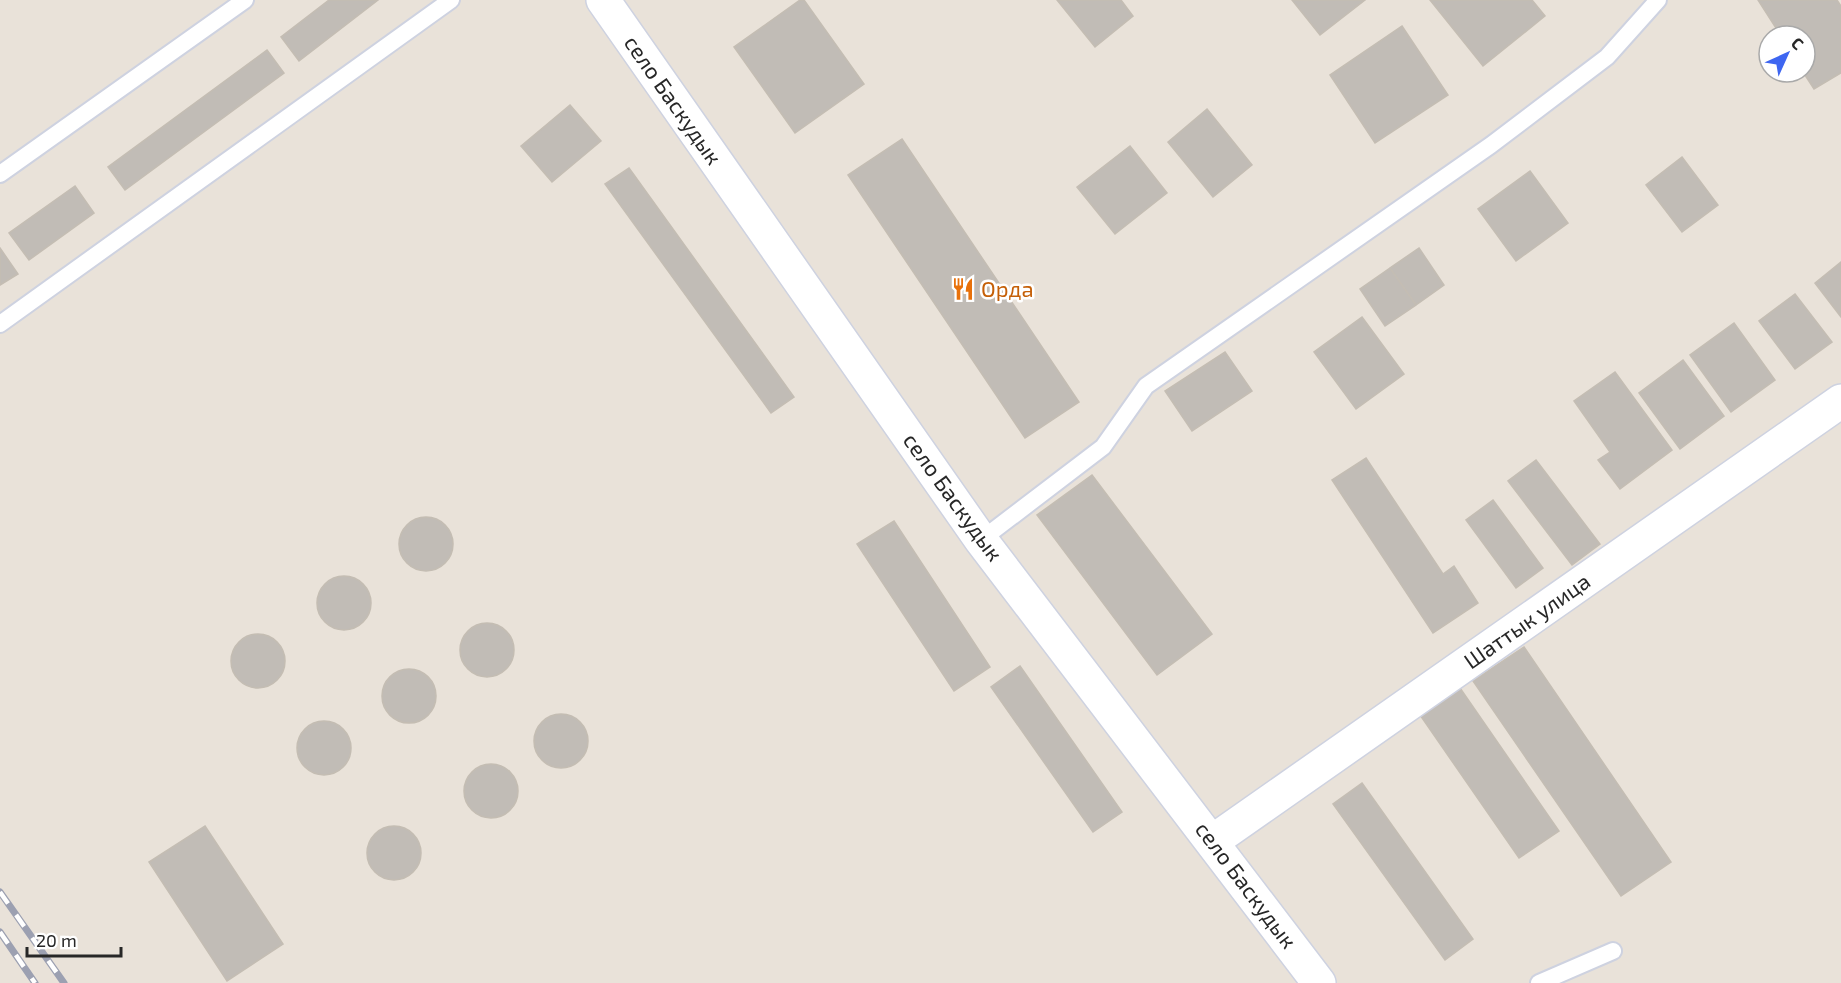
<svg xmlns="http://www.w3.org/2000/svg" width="1841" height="983" font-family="'Exo 2',sans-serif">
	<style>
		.building { fill: #c1bcb6; stroke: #c4bdb3; stroke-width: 1.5 }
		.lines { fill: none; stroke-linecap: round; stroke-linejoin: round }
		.lane-casing { stroke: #ced2e0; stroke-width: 20 }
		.street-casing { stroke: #ced2e0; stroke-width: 36 }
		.secondary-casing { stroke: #ced2e0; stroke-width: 36 }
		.lane { stroke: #fff; stroke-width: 16 }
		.street { stroke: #fff; stroke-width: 33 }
		.secondary { stroke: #fff; stroke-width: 33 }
		.rail-casing { stroke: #9ca0b1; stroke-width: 7 }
		.rail { stroke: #fff; stroke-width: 4.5; stroke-dasharray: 14; stroke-linecap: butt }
		.labels { text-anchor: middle; stroke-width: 5; stroke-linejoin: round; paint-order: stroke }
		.street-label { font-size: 22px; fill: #272727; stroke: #fff }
		.food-label { font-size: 22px; fill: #c56008; stroke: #fff; text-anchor: start }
	</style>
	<rect width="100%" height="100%" fill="#e9e2d9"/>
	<path class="building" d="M 329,0 L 378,0 L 299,61 L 281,37 Z
		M 800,0 L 804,0 L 864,84 L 795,133 L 734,47 Z
		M 1057,0 L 1121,0 L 1133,16 L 1095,47 Z
		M 1292,0 L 1365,0 L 1320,35 Z
		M 1430,0 L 1532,0 L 1545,16 L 1483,66 Z
		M 1758,0 L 1837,0 L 1841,6 L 1841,73 L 1814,89 L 1803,72 L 1805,72 L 1805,36 L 1781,36 Z
		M 1402,26 L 1448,95 L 1375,143 L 1330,75 Z
		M 267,50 L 284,73 L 125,190 L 108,167 Z
		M 570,105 L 601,141 L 552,182 L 521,146 Z
		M 1207,109 L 1252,165 L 1213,197 L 1168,142 Z
		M 902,139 L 1079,402 L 1025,438 L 848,175 Z
		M 1130,146 L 1167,193 L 1115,234 L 1077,187 Z
		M 1682,157 L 1718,205 L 1682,232 L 1646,185 Z
		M 629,168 L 794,397 L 771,413 L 605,184 Z
		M 1530,171 L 1568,223 L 1516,261 L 1478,209 Z
		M 75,186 L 94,213 L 29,260 L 9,233 Z
		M 0,248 L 18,274 L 0,285 Z
		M 1419,248 L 1444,285 L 1416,305 L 1390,268 Z
		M 1841,262 L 1841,317 L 1815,283 Z
		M 1390,268 L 1416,305 L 1385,326 L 1360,289 Z
		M 1795,294 L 1832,342 L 1795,369 L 1759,321 Z
		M 1362,317 L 1404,374 L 1356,409 L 1314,352 Z
		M 1734,323 L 1775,380 L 1731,412 L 1690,355 Z
		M 1225,352 L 1252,391 L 1192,431 L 1165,391 Z
		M 1683,360 L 1724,416 L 1680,449 L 1639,393 Z
		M 1615,372 L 1672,450 L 1620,489 L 1598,460 L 1610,452 L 1574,401 Z
		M 1366,458 L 1443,574 L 1454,566 L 1478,603 L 1433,633 L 1332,480 Z
		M 1536,460 L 1600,544 L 1572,565 L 1508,481 Z
		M 1092,475 L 1212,634 L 1157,675 L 1037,515 Z
		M 1493,500 L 1543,568 L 1516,588 L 1466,520 Z
		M399 544a27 27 0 1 1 54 0a27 27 0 1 1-54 0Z
		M 894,521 L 990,667 L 954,691 L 857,544 Z
		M317 603a27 27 0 1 1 54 0a27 27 0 1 1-54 0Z
		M460 650a27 27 0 1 1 54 0a27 27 0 1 1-54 0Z
		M231 661a27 27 0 1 1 54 0a27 27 0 1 1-54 0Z
		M 1524,647 L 1671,862 L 1621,896 L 1473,681 Z
		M 1020,666 L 1122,812 L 1093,832 L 991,687 Z
		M382 696a27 27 0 1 1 54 0a27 27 0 1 1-54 0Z
		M 1460,688 L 1559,831 L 1519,858 L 1420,715 Z
		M534 741a27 27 0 1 1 54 0a27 27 0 1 1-54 0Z
		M297 748a27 27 0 1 1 54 0a27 27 0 1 1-54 0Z
		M464 791a27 27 0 1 1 54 0a27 27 0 1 1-54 0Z
		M 1362,783 L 1473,939 L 1445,960 L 1333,804 Z
		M367 853a27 27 0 1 1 54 0a27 27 0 1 1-54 0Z
		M 205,826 L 283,944 L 227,981 L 149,862 Z"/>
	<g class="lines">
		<g class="lane-casing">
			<path id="lane" d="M 0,174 L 245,0
				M 0,324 L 451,0
				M 981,540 L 1103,447 L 1146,386 L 1491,145 L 1607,57 L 1658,0
				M 1539,983 L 1613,951"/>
		</g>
		<g class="street-casing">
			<path id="street" d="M 1213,841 L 1841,401"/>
		</g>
		<g class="secondary-casing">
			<path id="secondary" d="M 603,0 L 981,540 L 1319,983"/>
		</g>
		<use href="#lane" class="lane"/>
		<use href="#street" class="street"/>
		<use href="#secondary" class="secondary"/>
		<g class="rail-casing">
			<path id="rail" d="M 0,892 L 64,983
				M 0,932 L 35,983"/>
		</g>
		<use href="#rail" class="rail"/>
	</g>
	<defs>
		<g id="restaurant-bare" transform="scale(1.8)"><path d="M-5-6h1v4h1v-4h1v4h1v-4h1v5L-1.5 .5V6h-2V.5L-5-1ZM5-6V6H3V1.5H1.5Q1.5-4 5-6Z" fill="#e8710a" stroke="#fff" stroke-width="2.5" paint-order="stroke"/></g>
	</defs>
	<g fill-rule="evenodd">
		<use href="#restaurant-bare" x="963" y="289"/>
	</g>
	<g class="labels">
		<g class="street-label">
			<text transform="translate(673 100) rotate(55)" y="8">село Баскудык</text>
			<text transform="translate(953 497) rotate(54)" y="8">село Баскудык</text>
			<text transform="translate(1527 621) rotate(-35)" y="8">Шаттык улица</text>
			<text transform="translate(1246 885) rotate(53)" y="8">село Баскудык</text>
		</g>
		<g class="food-label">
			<text x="981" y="297">Орда</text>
		</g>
	</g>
	<g transform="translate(1787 54) rotate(45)"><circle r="28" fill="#ffffff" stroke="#a9a9a9" stroke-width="1.5"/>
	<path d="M0-4.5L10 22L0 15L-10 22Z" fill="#3e66f1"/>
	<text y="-9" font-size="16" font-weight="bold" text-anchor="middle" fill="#272727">С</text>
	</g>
	<path d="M27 947v9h94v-9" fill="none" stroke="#272727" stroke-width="3"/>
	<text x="36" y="947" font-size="18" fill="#272727" stroke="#ffffff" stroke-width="4.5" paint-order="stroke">20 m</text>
</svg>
